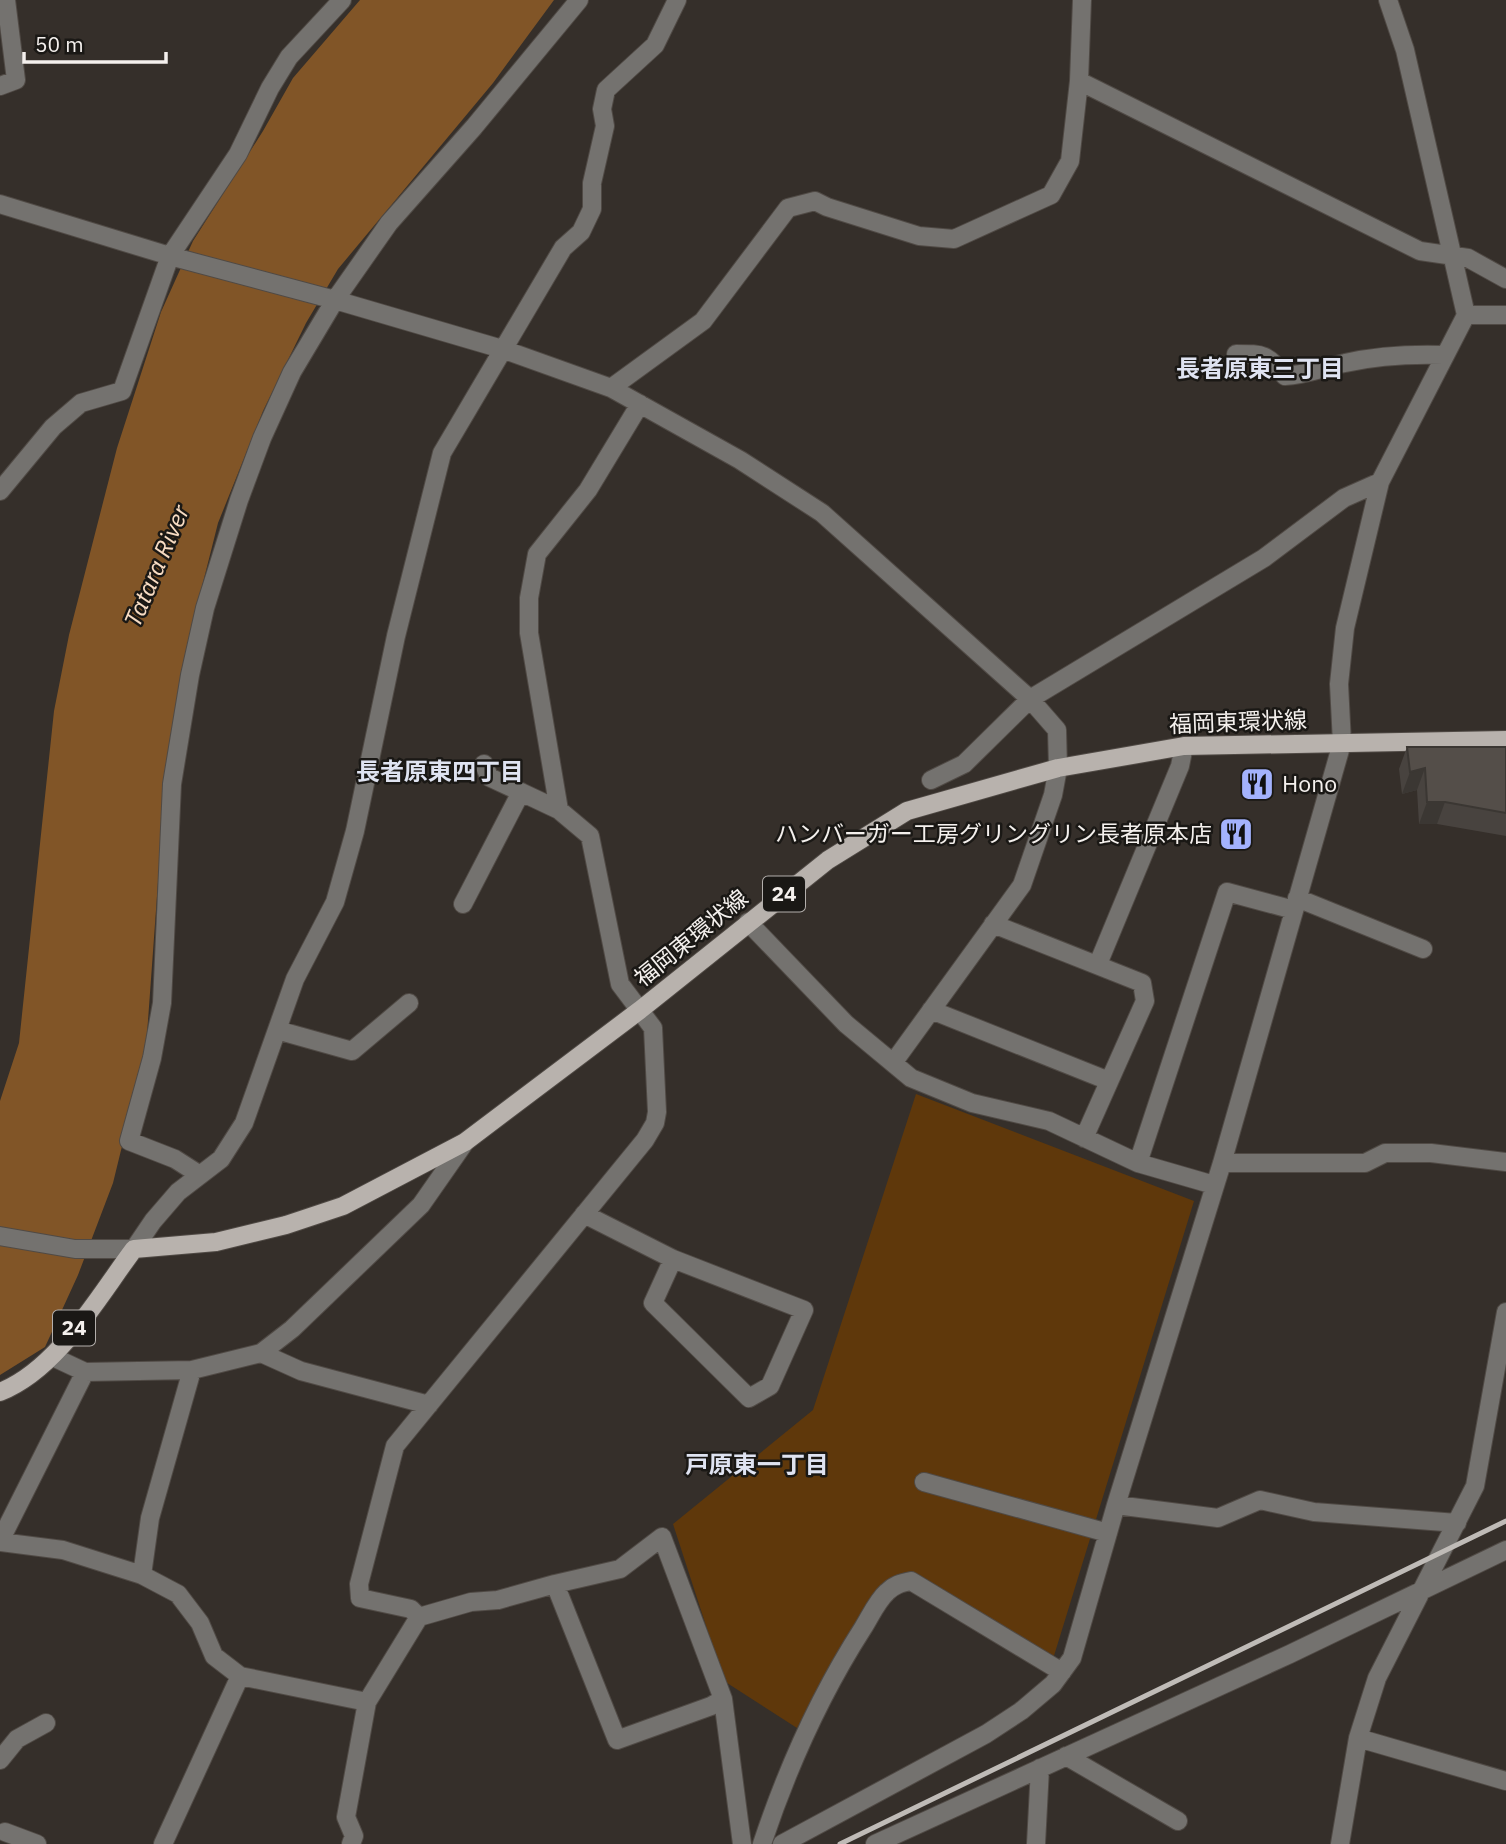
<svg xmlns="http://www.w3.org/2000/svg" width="1506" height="1844" font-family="'IBM Plex Sans','Noto Sans JP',sans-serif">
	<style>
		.green { fill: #5f380b }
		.water { fill: #815527 }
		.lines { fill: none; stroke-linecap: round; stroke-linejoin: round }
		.minor-casing { stroke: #504a45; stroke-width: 20 }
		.major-casing { stroke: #504a45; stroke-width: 20 }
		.minor { stroke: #74726f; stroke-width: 18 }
		.major { stroke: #b8b2ad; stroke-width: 18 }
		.rail { stroke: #bfbbb7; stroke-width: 5 }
		.wall { fill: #48433f }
		.shaded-wall { fill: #3b3733 }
		.building { fill: #544e49; stroke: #3b3733; stroke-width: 2 }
		.labels { text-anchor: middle; stroke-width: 5; stroke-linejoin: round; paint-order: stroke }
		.shield { fill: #1a1815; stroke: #b3afac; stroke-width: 2 }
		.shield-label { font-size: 21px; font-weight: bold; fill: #f4f0ed }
		.street-label { font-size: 23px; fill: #f4f0ed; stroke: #1a1815 }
		.poi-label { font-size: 23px; fill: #f4f0ed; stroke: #1a1815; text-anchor: start }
		.neighbourhood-label { font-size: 24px; font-weight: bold; fill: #dfe3f1; stroke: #1a1815 }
		.water-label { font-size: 24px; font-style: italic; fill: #f8dcc3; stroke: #1a1815 }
	</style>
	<rect width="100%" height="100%" fill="#352f2a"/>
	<path class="green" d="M 916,1094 L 1194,1201 L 1053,1659 L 928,1582 L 905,1572 L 885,1587 L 797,1728 L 724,1681 L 673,1524 L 813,1410 Z"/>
	<path class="water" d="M 360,0 L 554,0 L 493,83 L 338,269 L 306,323 L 263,411 L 218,523 L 186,650 L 166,772 L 146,1048 L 113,1183 L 78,1275 L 45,1347 L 0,1375 L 0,1101 L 19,1043 L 54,711 L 69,635 L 117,448 L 161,312 L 193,241 L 263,131 L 293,78 Z"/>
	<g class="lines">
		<g class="minor-casing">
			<path id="minor" d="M 1388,0 L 1405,50 L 1466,315
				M 1079,81 L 1420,251 L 1468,258 L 1506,279
				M 0,86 L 16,80 L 6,0
				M 0,204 L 170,256 L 335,300 L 502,349 L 611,388 L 740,460 L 822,513 L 1030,699 L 1057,730 L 1058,768 L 1053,795 L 1022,885 L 893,1063
				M 1236,354 C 1265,354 1266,354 1285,376 C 1306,375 1325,367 1345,363 C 1376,356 1412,354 1444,355
				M 611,388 L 703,321 L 788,208 L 815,201 L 827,207 L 919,236 L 954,239 L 1051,195 L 1070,161 L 1079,81 L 1082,0
				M 0,491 L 53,427 L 81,403 L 122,391 L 170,256 L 238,154 L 270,88 L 289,57 L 342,0
				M 484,764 L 489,777 L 559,810
				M 931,780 L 964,764 L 1030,699 L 1264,558 L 1344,498 L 1380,482
				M 1297,898 L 1423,949
				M 463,904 L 521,792
				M 748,922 L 846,1024 L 911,1078 L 972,1103 L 1049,1121 L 1138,1163 L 1214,1185
				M 993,924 L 1142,983 L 1145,1001 L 1084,1138
				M 1098,964 L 1180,766 L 1184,746
				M 931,1010 L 1109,1081
				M 277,1030 L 352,1051 L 409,1003
				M 1138,1163 L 1227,892 L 1294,910
				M 1222,1163 L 1365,1163 L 1385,1153 L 1431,1153 L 1506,1162
				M 200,1175 L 175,1159 L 129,1141 L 152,1058 L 162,1003 L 172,784 L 190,675 L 205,608 L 239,500 L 262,438 L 292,372 L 335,300 L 389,223 L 474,127 L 579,0
				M 584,1214 L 673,1259 L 804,1310 L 770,1386 L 749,1398 L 653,1303 L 673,1259
				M 0,1236 L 75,1249 L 134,1249 L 153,1221 L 178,1192 L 221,1159 L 244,1123 L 295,979 L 335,902 L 355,831 L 396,636 L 442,453 L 563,248 L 581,232 L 592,209 L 592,183 L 605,126 L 602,109 L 606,90 L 655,45 L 677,0
				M 261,1353 L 301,1371 L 429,1405
				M 53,1357 L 85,1372 L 192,1370 L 261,1353 L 292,1329 L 421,1205 L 465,1142
				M 924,1482 L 1108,1533
				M 1116,1505 L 1218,1518 L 1260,1500 L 1314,1512 L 1457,1523
				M 0,1541 L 85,1372
				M 0,1542 L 63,1550 L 142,1575 L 178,1594 L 200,1623 L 214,1656 L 240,1676 L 367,1702
				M 142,1575 L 150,1518 L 192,1370
				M 555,1584 L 617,1740 L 711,1706 L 723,1699
				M 419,1617 L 471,1602 L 498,1600 L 555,1584 L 620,1569 L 662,1537 L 723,1699 L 742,1844
				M 1358,1738 L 1506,1781
				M 1066,1756 L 1178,1821
				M 0,1760 L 17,1739 L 46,1723
				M 5,1832 L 37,1844
				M 163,1844 L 240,1676
				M 351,1844 L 354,1836 L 346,1817 L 367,1702 L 419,1617 L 411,1609 L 360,1598 L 359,1584 L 395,1446 L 645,1140 L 655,1123 L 657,1112 L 653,1028 L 620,984 L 590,836 L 559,810 L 529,633 L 529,598 L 537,554 L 588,490 L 640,404
				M 762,1844 C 787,1769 820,1695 863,1628 C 870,1617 877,1601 887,1592 C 894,1585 901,1583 911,1581 L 1062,1672
				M 782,1844 L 986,1734 L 1021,1711 L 1053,1684 L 1072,1658 L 1116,1505 L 1222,1163 L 1342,743 L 1339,684 L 1345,628 L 1380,482 L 1466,315 L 1506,315
				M 875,1844 L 1290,1654 L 1506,1550
				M 1036,1844 L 1040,1768
				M 1340,1844 L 1358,1738 L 1377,1678 L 1475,1486 L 1506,1312"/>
		</g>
		<g class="major-casing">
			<path id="major" d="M 0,1392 C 58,1369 98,1297 134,1249 L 216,1242 L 286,1225 L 343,1206 L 465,1142 L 640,1010 L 828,860 L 907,811 L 1058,768 L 1184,746 L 1506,740"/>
		</g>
		<use href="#minor" class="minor"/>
		<use href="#major" class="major"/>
		<path class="rail" d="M 840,1844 L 1506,1521"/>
	</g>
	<path class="wall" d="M 1407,747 L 1506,747 L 1506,836 L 1437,824 L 1419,824 L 1417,790 L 1402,794 L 1399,769 Z"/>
	<path class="shaded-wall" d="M 1425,768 L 1417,790 L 1402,794 L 1410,772 Z
		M 1427,802 L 1445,802 L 1437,824 L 1419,824 Z"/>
	<path class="building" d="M 1407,747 L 1506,747 L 1506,813 L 1445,802 L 1427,802 L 1425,768 L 1410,772 Z"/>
	<defs>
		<g id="restaurant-square" transform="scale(1.75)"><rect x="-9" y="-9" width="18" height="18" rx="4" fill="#a3b2fd" stroke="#1a1815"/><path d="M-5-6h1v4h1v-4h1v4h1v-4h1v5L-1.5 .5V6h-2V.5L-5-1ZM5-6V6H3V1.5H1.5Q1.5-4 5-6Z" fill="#111"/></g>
	</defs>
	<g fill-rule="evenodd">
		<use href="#restaurant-square" x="1257" y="784"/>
		<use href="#restaurant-square" x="1236" y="834"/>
	</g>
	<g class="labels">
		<g class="shield">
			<rect x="763" y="876.5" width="42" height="35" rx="5"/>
			<rect x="53" y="1310.5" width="42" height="35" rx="5"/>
		</g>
		<g class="shield-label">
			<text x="784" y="901">24</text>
			<text x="74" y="1335">24</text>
		</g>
		<g class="street-label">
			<text transform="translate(1238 722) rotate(-2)" y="8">福岡東環状線</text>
			<text transform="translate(691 938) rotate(-39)" y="8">福岡東環状線</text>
		</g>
		<g class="poi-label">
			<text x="1282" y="792">Hono</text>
			<text x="1212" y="842" text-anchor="end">ハンバーガー工房グリングリン長者原本店</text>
		</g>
		<g class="neighbourhood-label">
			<text x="1260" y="377">長者原東三丁目</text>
			<text x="440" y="780">長者原東四丁目</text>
			<text x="757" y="1473">戸原東一丁目</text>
		</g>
		<g class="water-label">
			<text transform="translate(157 566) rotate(-67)" y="8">Tatara River</text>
		</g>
	</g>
	<path d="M24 52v10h142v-10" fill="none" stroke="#f4f0ed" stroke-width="3.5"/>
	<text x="35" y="52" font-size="21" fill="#f4f0ed" stroke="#1a1815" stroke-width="5" paint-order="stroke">50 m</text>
</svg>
